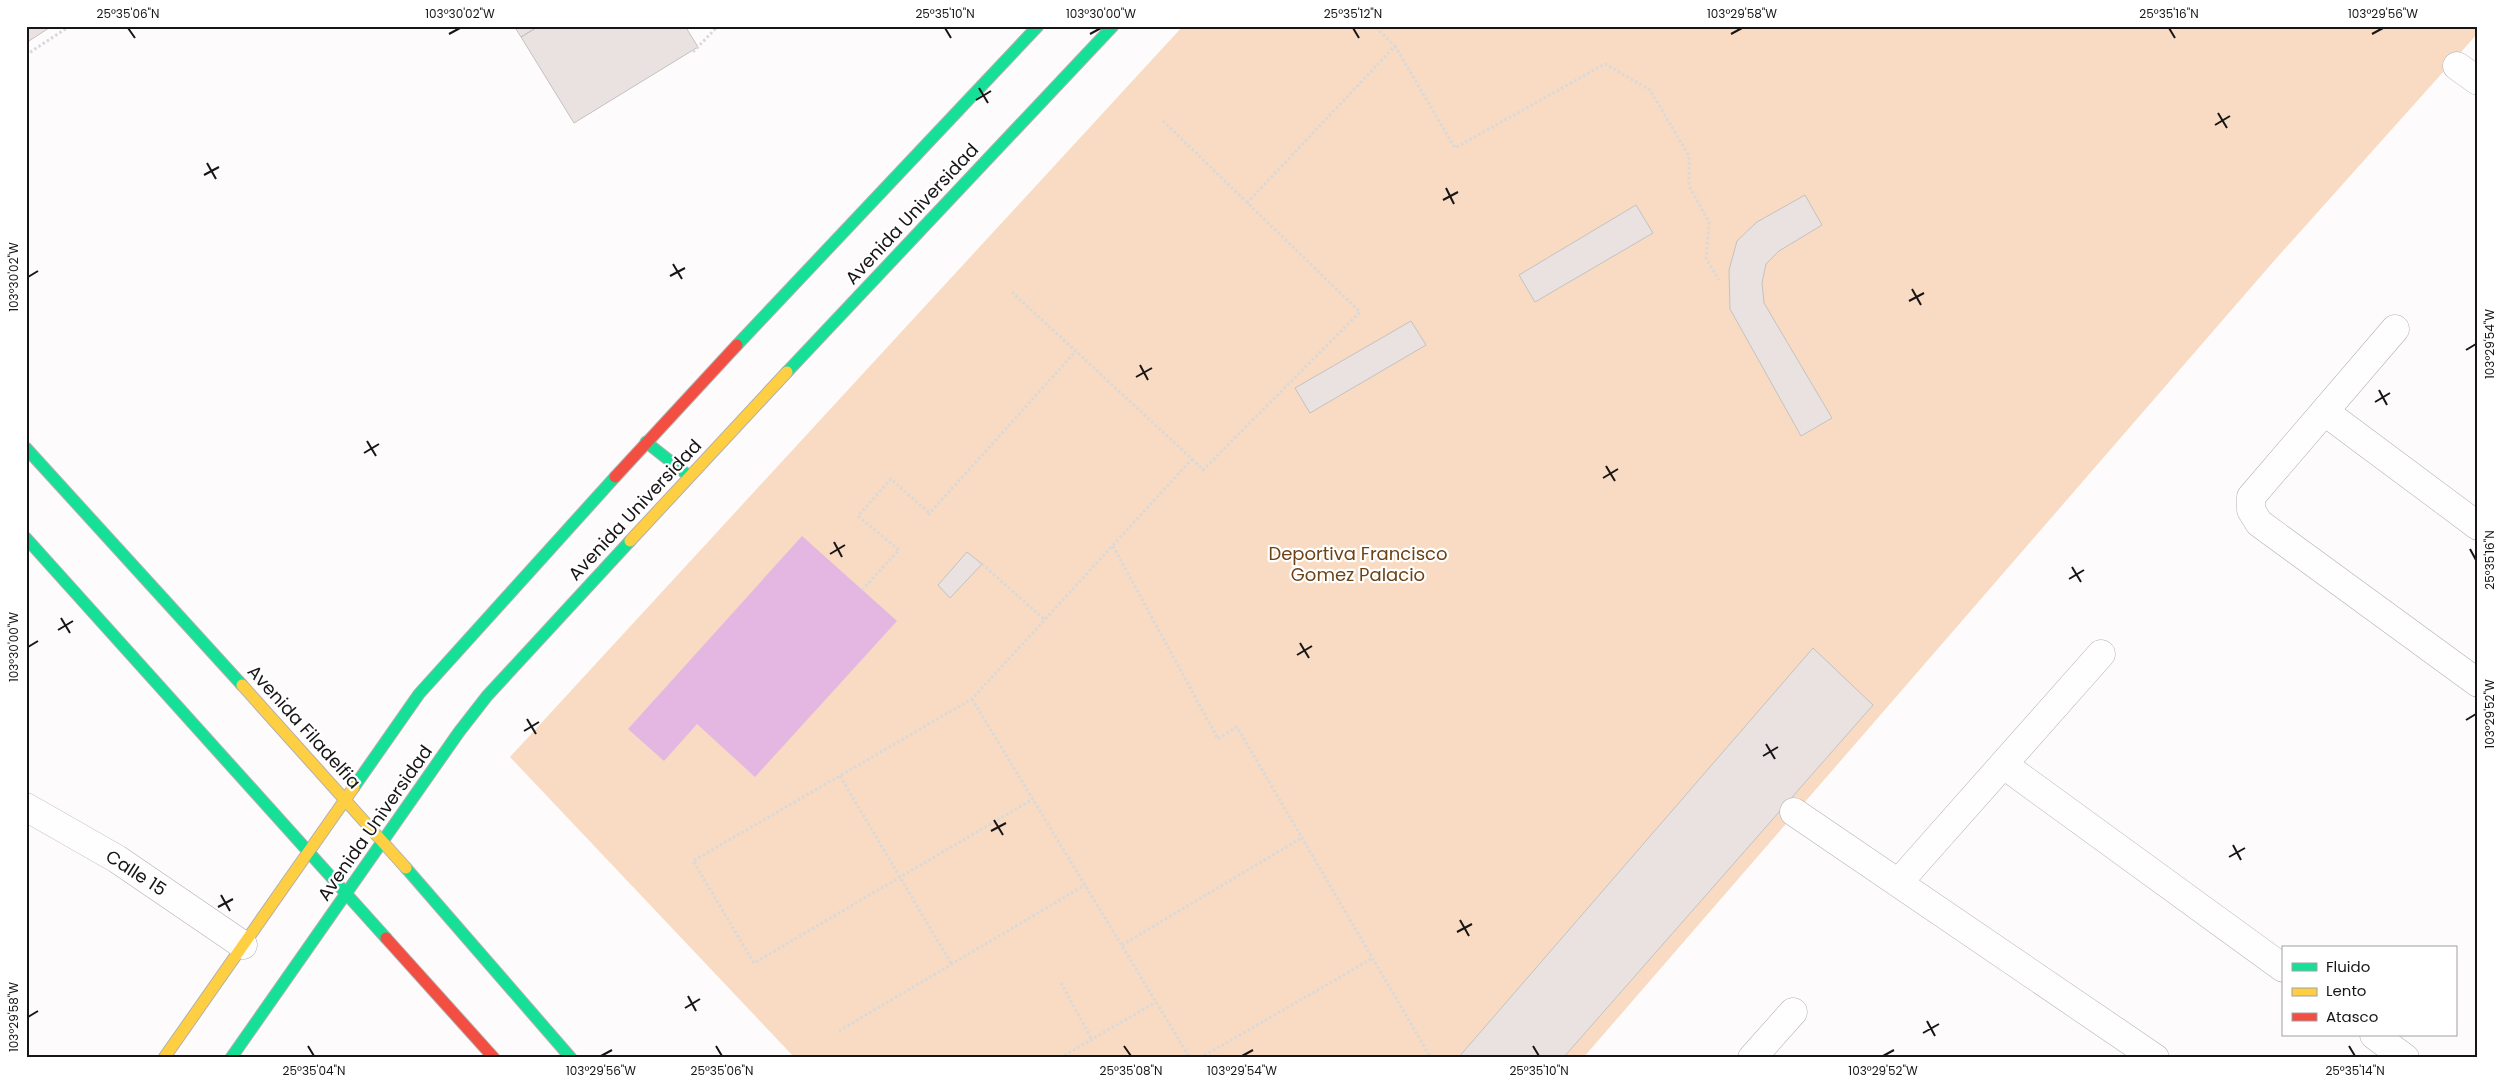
<svg xmlns="http://www.w3.org/2000/svg" width="2504" height="1084" font-family="Poppins,sans-serif">
	<style>
		.green { fill: #f8dbc2 }
		.water { fill: #e3b7e2 }
		.building { fill: #eae2e1; stroke: #c3c2c1 }
		.lines { fill: none; stroke-linecap: round; stroke-linejoin: round }
		.street-casing { stroke: #b2b0b0; stroke-width: 29 }
		.fast-casing { stroke: #b2b0b0; stroke-width: 13 }
		.slow-casing { stroke: #b2b0b0; stroke-width: 13 }
		.jam-casing { stroke: #b2b0b0; stroke-width: 13 }
		.path { stroke: #dad9d9; stroke-width: 3; stroke-dasharray: 2.5 2.5; stroke-linecap: butt }
		.street { stroke: #fffefe; stroke-width: 28 }
		.fast { stroke: #16e098; stroke-width: 11 }
		.slow { stroke: #ffcf43; stroke-width: 11 }
		.jam { stroke: #f24e42; stroke-width: 11 }
		.ticks { fill: none; stroke: #171515; stroke-width: 2 }
		.labels { text-anchor: middle; stroke-width: 4.5; stroke-linejoin: round; paint-order: stroke }
		.street-label { font-size: 18px; fill: #171515; stroke: #fff }
		.park-label { font-size: 18px; fill: #6d4215; stroke: #fff }
		.neatline { fill: none; stroke: #171515; stroke-width: 2 }
		.ticks-label { font-size: 12px; text-anchor: middle; fill: #171515 }
	</style>
	<rect width="100%" height="100%" fill="#fdfbfb"/>
	<path class="green" d="M 1183,26 L 2478,26 L 2478,33 L 2273,262 L 1583,1058 L 795,1058 L 510,757 Z"/>
	<path class="water" d="M 802,536 L 897,621 L 755,777 L 697,724 L 664,761 L 628,729 Z"/>
	<path class="building" d="M 26,26 L 52,26 L 26,43 Z
		M 514,26 L 539,26 L 521,37 Z
		M 539,26 L 685,26 L 698,47 L 574,123 L 521,37 Z
		M 1805,195 L 1822,225 L 1779,251 L 1766,264 L 1762,283 L 1764,303 L 1832,418 L 1801,436 L 1730,309 L 1729,270 L 1737,241 L 1757,222 Z
		M 1636,205 L 1653,233 L 1535,302 L 1519,275 Z
		M 1411,321 L 1426,345 L 1310,413 L 1295,388 Z
		M 967,552 L 982,564 L 950,598 L 938,585 Z
		M 1813,648 L 1873,705 L 1563,1058 L 1458,1058 Z"/>
	<g class="lines">
		<g class="street-casing">
			<path id="street" d="M 2457,66 L 2478,81
				M 2395,329 L 2251,497 L 2251,510 L 2259,523 L 2478,683
				M 2325,412 L 2478,526
				M 2004,765 L 2283,968
				M 26,807 L 117,859 L 243,945
				M 1794,812 L 2155,1058
				M 1898,883 L 2101,654
				M 2374,1035 L 2405,1058
				M 1752,1058 L 1793,1012"/>
		</g>
		<g class="fast-casing">
			<path id="fast" d="M 737,345 L 1038,26
				M 787,372 L 1113,26
				M 646,442 L 689,476
				M 26,448 L 242,685
				M 26,538 L 386,938
				M 354,787 L 419,694 L 615,477
				M 406,868 L 571,1058
				M 231,1058 L 459,732 L 487,696 L 630,541"/>
		</g>
		<g class="slow-casing">
			<path id="slow" d="M 630,541 L 787,372
				M 242,685 L 406,868
				M 164,1058 L 354,787"/>
		</g>
		<g class="jam-casing">
			<path id="jam" d="M 615,477 L 737,345
				M 386,938 L 494,1058"/>
		</g>
		<path class="path" d="M 1395,46 L 1455,148 L 1605,64 L 1650,90 L 1689,156 L 1689,186 L 1709,222 L 1706,258 L 1719,280
			M 693,52 L 718,26
			M 26,55 L 70,26
			M 1163,121 L 1360,312 L 1203,470 L 1192,459
			M 1247,203 L 1395,46 L 1374,26
			M 1012,292 L 1192,459 L 972,699 L 693,861 L 754,963 L 1033,799
			M 928,515 L 1076,351
			M 1113,546 L 1218,739 L 1237,727 L 1431,1058
			M 982,564 L 1045,620
			M 862,590 L 899,550 L 858,516 L 891,479 L 929,513
			M 972,699 L 1190,1058
			M 840,776 L 952,965
			M 1122,945 L 1303,837
			M 1061,983 L 1092,1040
			M 839,1031 L 1085,885
			M 1060,1058 L 1156,1002
			M 1200,1058 L 1373,958"/>
		<use href="#street" class="street"/>
		<use href="#fast" class="fast"/>
		<use href="#slow" class="slow"/>
		<use href="#jam" class="jam"/>
	</g>
	<path class="ticks" d="M 128,28 L 135,38M 945,28 L 951,38M 1353,28 L 1359,38M 2169,28 L 2175,38M 449,34 L 460,28M 1090,34 L 1101,28M 1731,34 L 1742,28M 2372,34 L 2383,28M 979,88 L 988,103M 976,100 L 991,91M 2218,113 L 2227,128M 2215,125 L 2230,116M 207,163 L 216,179M 204,175 L 219,167M 1446,188 L 1454,204M 1443,200 L 1458,192M 673,264 L 682,279M 670,276 L 685,268M 28,277 L 38,271M 1912,289 L 1921,305M 1909,301 L 1924,293M 2466,350 L 2476,344M 1140,365 L 1148,380M 1136,377 L 1152,368M 2379,390 L 2387,405M 2375,402 L 2390,393M 367,441 L 376,456M 364,453 L 379,444M 1606,466 L 1615,481M 1603,478 L 1618,469M 834,542 L 842,557M 2470,549 L 2476,560M 830,554 L 845,545M 2072,567 L 2081,582M 2069,579 L 2084,570M 61,618 L 70,633M 58,630 L 73,621M 1300,643 L 1309,658M 28,647 L 38,641M 1297,655 L 1312,646M 527,719 L 536,734M 2466,720 L 2476,714M 524,731 L 539,722M 1766,744 L 1775,759M 1763,756 L 1778,747M 994,820 L 1003,835M 991,831 L 1006,823M 2233,845 L 2241,860M 2229,857 L 2245,848M 221,895 L 230,911M 218,907 L 233,899M 1460,920 L 1469,936M 1457,932 L 1472,924M 688,996 L 696,1011M 685,1008 L 700,999M 28,1017 L 38,1011M 1927,1021 L 1935,1036M 1923,1033 L 1939,1024M 308,1046 L 314,1056M 716,1046 L 722,1056M 1124,1046 L 1131,1056M 1533,1046 L 1539,1056M 2349,1046 L 2355,1056M 601,1056 L 612,1050M 1242,1056 L 1253,1050M 1883,1056 L 1894,1050"/>
	<g class="labels">
		<g class="street-label">
			<text transform="translate(912 214) rotate(-47)" y="6">Avenida Universidad</text>
			<text transform="translate(635 510) rotate(-47)" y="6">Avenida Universidad</text>
			<text transform="translate(304 727) rotate(48)" y="6">Avenida Filadelfia</text>
			<text transform="translate(375 823) rotate(-55)" y="6">Avenida Universidad</text>
			<text transform="translate(136 873) rotate(33)" y="6">Calle 15</text>
		</g>
		<g class="park-label">
			<text x="1358" y="560">Deportiva Francisco<tspan x="1358" dy="21">Gomez Palacio</tspan></text>
		</g>
	</g>
	<rect width="2504" height="1084" fill="none" stroke="#ffffff" stroke-width="55"/>
	<rect x="2282" y="946" width="175" height="90" fill="#ffffff" stroke="#a2a1a1"/>
	<rect x="2292" y="963" width="25" height="8" fill="#16e098" stroke="#a2a1a1"/>
	<text x="2326" y="972" font-size="15" fill="#171515">Fluido</text>
	<rect x="2292" y="988" width="25" height="8" fill="#ffcf43" stroke="#a2a1a1"/>
	<text x="2326" y="996" font-size="15" fill="#171515">Lento</text>
	<rect x="2292" y="1013" width="25" height="8" fill="#f24e42" stroke="#a2a1a1"/>
	<text x="2326" y="1022" font-size="15" fill="#171515">Atasco</text>
	<rect x="28" y="28" width="2448" height="1028" class="neatline"/>
	<g class="ticks-label">
		<text x="128" y="18">25°35'06"N</text>
		<text x="460" y="18">103°30'02"W</text>
		<text x="945" y="18">25°35'10"N</text>
		<text x="1101" y="18">103°30'00"W</text>
		<text x="1353" y="18">25°35'12"N</text>
		<text x="1742" y="18">103°29'58"W</text>
		<text x="2169" y="18">25°35'16"N</text>
		<text x="2383" y="18">103°29'56"W</text>
		<text transform="translate(14 277) rotate(-90)" y="4">103°30'02"W</text>
		<text transform="translate(2490 344) rotate(-90)" y="4">103°29'54"W</text>
		<text transform="translate(2490 560) rotate(-90)" y="4">25°35'16"N</text>
		<text transform="translate(14 647) rotate(-90)" y="4">103°30'00"W</text>
		<text transform="translate(2490 714) rotate(-90)" y="4">103°29'52"W</text>
		<text transform="translate(14 1017) rotate(-90)" y="4">103°29'58"W</text>
		<text x="314" y="1075">25°35'04"N</text>
		<text x="601" y="1075">103°29'56"W</text>
		<text x="722" y="1075">25°35'06"N</text>
		<text x="1131" y="1075">25°35'08"N</text>
		<text x="1242" y="1075">103°29'54"W</text>
		<text x="1539" y="1075">25°35'10"N</text>
		<text x="1883" y="1075">103°29'52"W</text>
		<text x="2355" y="1075">25°35'14"N</text>
	</g>
</svg>
